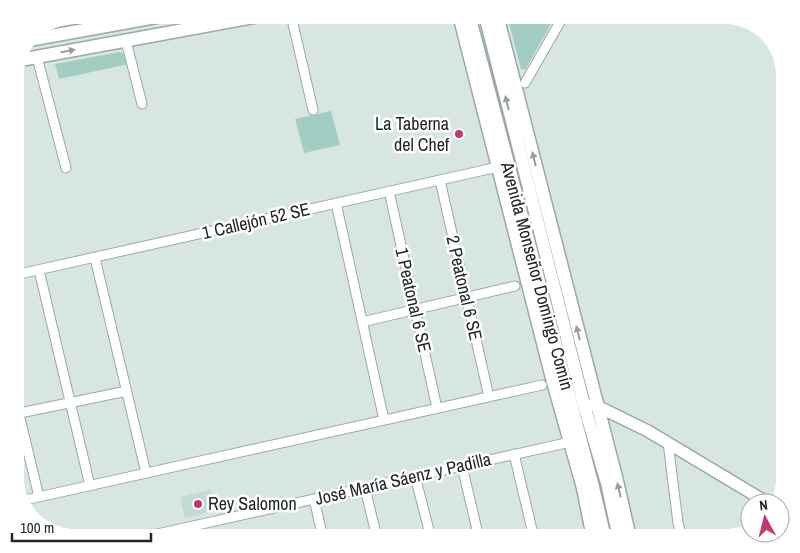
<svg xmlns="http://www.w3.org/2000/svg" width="800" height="553" font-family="'Archivo Narrow',sans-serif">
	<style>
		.built { fill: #c4dbd5 }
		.green { fill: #a2cdc3 }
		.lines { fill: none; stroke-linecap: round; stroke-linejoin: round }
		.minor-casing { stroke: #9ba9a5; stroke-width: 11 }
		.tertiary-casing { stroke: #9ba9a5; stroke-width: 14 }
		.secondary-casing { stroke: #9ba9a5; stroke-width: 15 }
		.minor { stroke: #fff; stroke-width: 9 }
		.tertiary { stroke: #fff; stroke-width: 11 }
		.secondary { stroke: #fff; stroke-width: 12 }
		.oneway { fill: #9c9e9d }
		.poi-dot { fill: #c03874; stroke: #fff; stroke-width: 2 }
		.labels { text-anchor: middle; stroke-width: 5; stroke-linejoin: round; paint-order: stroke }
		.poi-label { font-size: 18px; fill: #222726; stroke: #fff; text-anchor: end }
		.street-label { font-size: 18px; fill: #222726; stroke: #fff }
	</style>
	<rect width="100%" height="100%" fill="#d8e6e2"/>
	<path class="built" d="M 211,490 L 215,511 L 185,518 L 180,497 Z"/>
	<path class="green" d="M 507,15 L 556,15 L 525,70 L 521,69 Z
		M 120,52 L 125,55 L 129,64 L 59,79 L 55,64 Z
		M 331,111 L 340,145 L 304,153 L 295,119 Z"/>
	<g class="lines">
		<g class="minor-casing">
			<path id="minor" d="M 291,15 L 313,110
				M 126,41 L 142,104
				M 37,57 L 66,168
				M 525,83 L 564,15
				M 440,180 L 489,397
				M 389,191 L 437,408
				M 336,203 L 384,420
				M 95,258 L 146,473
				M 39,270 L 90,486
				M 15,275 L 498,167
				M 362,322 L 515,286
				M 15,414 L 127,391
				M 19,414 L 39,497
				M 668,442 L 678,523 L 682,538
				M 514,454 L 534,538
				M 462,466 L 479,538
				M 415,476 L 431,538
				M 365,488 L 377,538
				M 314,499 L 323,538
				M 25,500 L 542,385
				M 195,526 L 198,538
				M 139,538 L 575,441"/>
		</g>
		<g class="tertiary-casing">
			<path id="tertiary" d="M 591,405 L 597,406 L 648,431 L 768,503"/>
		</g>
		<g class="secondary-casing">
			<path id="secondary" d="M 459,15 L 553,382 L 583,488 L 593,538
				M 469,15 L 593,487 L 605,538
				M 485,15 L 584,405 L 607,483 L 619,538
				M 497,15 L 617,481 L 630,538
				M 29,40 L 167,15
				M 20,60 L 265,15"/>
		</g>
		<use href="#minor" class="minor"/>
		<use href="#tertiary" class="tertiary"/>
		<use href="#secondary" class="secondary"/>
	</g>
	<defs><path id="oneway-solid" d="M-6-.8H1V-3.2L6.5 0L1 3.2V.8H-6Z" transform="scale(1.25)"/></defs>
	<g class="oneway">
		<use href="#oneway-solid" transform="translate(68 51) rotate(-10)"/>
		<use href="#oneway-solid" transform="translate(507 103) rotate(-104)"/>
		<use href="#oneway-solid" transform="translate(534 159) rotate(-104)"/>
		<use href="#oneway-solid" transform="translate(578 333) rotate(-104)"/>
		<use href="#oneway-solid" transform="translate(619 490) rotate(-103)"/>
	</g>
	<g class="poi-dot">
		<circle cx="459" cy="134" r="5"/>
		<circle cx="198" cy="504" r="5"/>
	</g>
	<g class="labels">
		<g class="poi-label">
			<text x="449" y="130">La Taberna<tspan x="449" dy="21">del Chef</tspan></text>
			<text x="208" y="510" text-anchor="start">Rey Salomon</text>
		</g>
		<g class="street-label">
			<text transform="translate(256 221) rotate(-13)" y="6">1 Callejón 52 SE</text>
			<text transform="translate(537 276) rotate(75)" y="6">Avenida Monseñor Domingo Comín</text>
			<text transform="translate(464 288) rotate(77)" y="6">2 Peatonal 6 SE</text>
			<text transform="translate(413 300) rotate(77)" y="6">1 Peatonal 6 SE</text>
			<text transform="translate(403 479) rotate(-13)" y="6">José María Sáenz y Padilla</text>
		</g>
	</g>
	<path d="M0 0H800V553H0ZM75 24H725A51 51 0 0 1 776 75V478A51 51 0 0 1 725 529H75A51 51 0 0 1 24 478V75A51 51 0 0 1 75 24Z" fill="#fff" fill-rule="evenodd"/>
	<g transform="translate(765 518) rotate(353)"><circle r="24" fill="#ffffff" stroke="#a7a9a8"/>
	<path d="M0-4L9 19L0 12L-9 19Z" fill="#c03874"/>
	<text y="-8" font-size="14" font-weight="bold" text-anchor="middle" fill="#222726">N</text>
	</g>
	<path d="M12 533v8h139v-8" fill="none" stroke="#222726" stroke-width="2.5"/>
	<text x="20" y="533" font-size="15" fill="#222726" stroke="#ffffff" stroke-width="4" paint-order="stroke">100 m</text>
</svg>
